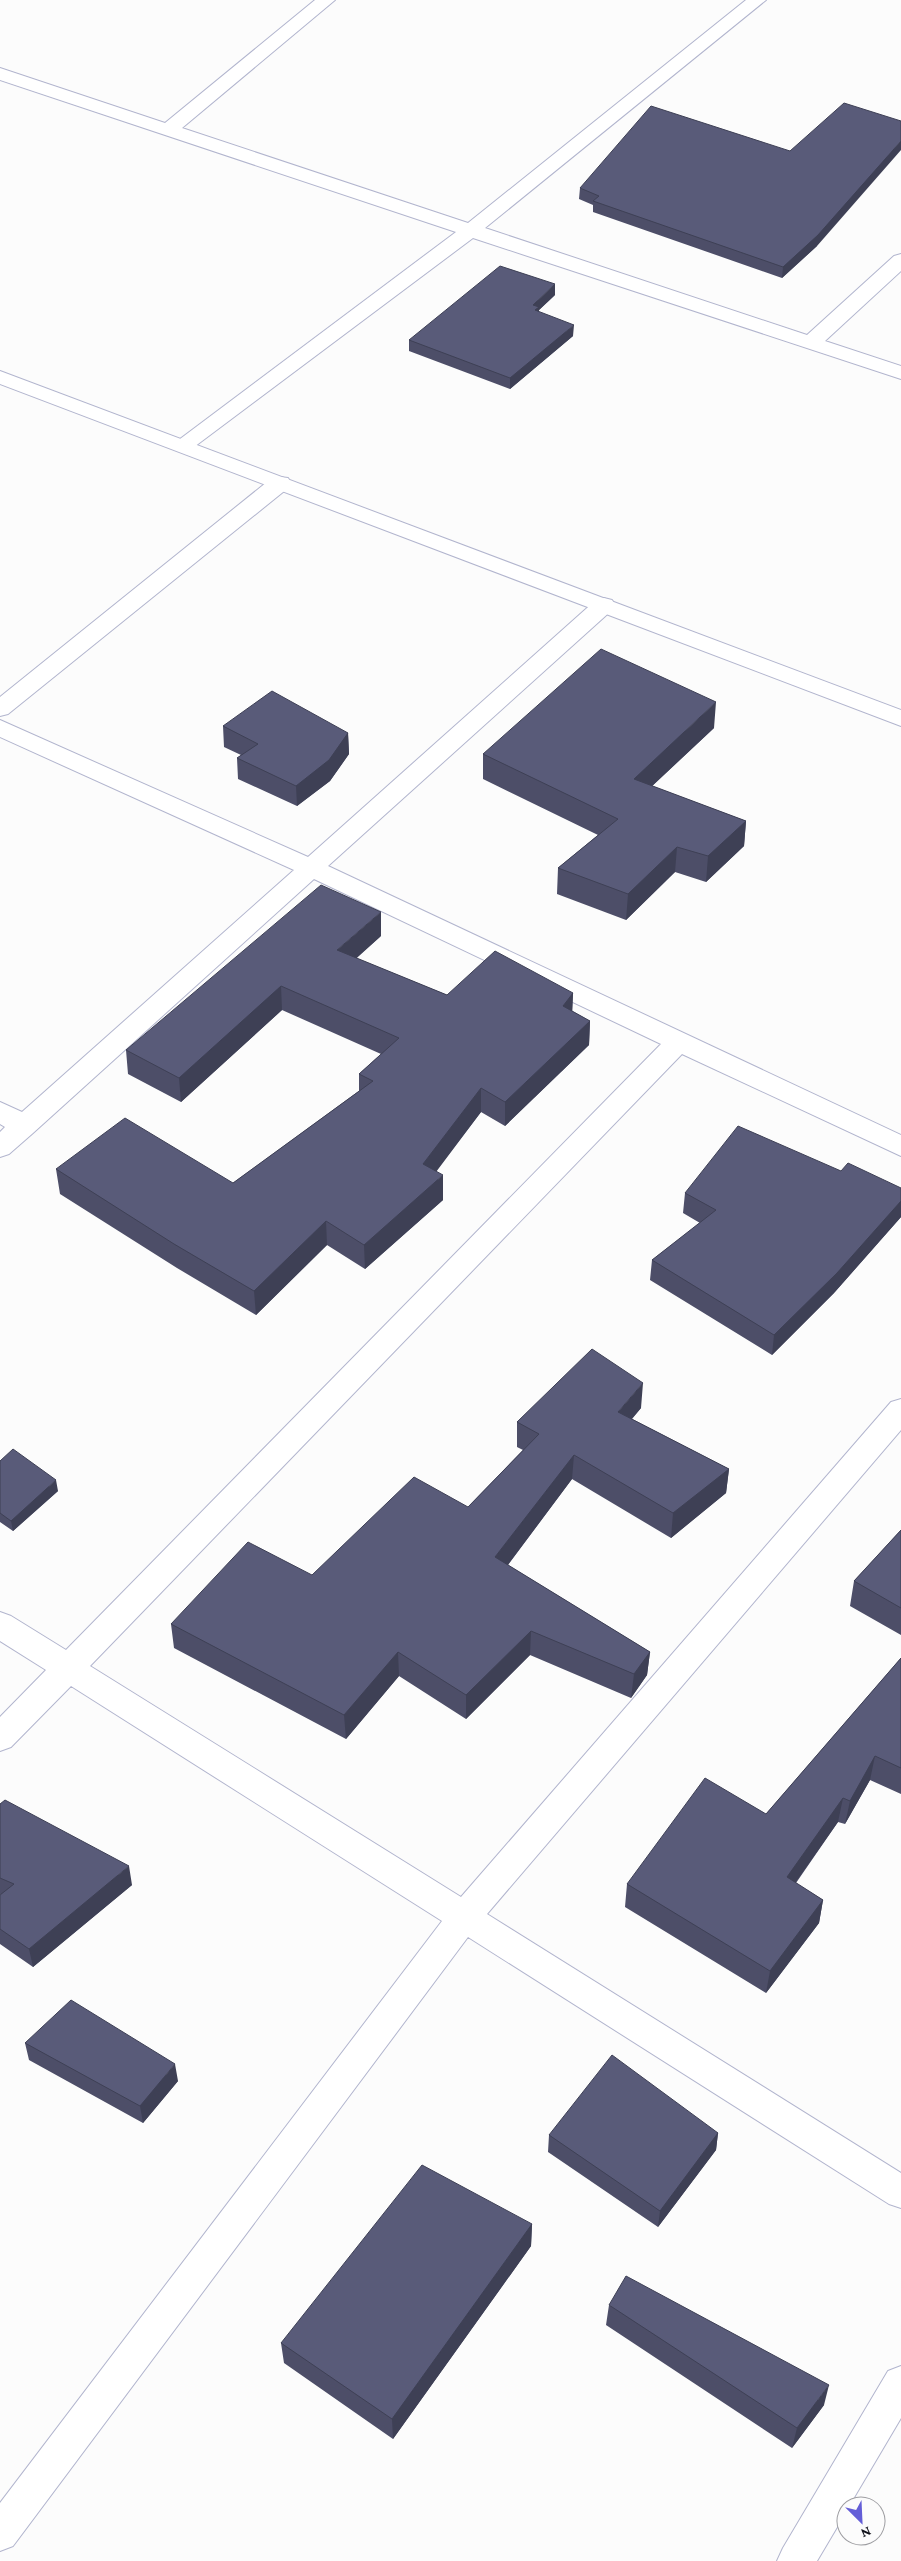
<svg xmlns="http://www.w3.org/2000/svg" width="901" height="2561" font-family="'Crimson Pro',serif">
	<style>
		.lines { fill: none; stroke-linecap: round; stroke-linejoin: round }
		.street-casing { stroke: #b2b5ce; stroke-width: 2 }
		.secondary-casing { stroke: #b2b5ce; stroke-width: 2 }
		.street { fill: #fff; fill-rule: evenodd }
		.secondary { fill: #fff; fill-rule: evenodd }
		.wall { fill: #4d4e68 }
		.shaded-wall { fill: #3e4055 }
		.building { fill: #595b79; stroke: #3e4055 }
	</style>
	<rect width="100%" height="100%" fill="#fcfcfc"/>
	<g class="lines">
		<g class="street-casing">
			<path id="street" d="M 315,0 L 335,0 L 182,128 L 468,223 L 746,0 L 766,0 L 485,228 L 807,335 L 894,256 L 901,254 L 901,271 L 825,341 L 901,366 L 901,379 L 473,238 L 190,450 L 183,452 L 176,450 L 172,446 L 176,442 L 456,232 L 0,80 L 0,68 L 165,123 Z
				M 280,477 L 288,478 L 291,483 L 288,488 L 8,714 L 0,716 L 0,697 L 272,478 Z
				M 604,598 L 612,600 L 615,605 L 612,610 L 328,866 L 901,1135 L 901,1156 L 682,1054 L 90,1666 L 461,1897 L 891,1402 L 901,1399 L 901,1430 L 487,1914 L 901,2173 L 901,2208 L 889,2204 L 468,1937 L 13,2546 L 0,2551 L 0,2503 L 442,1921 L 71,1686 L 11,1747 L 0,1751 L 0,1717 L 46,1670 L 0,1641 L 0,1612 L 11,1616 L 66,1650 L 661,1044 L 314,879 L 33,1133 L 9,1154 L 0,1157 L 0,1132 L 5,1127 L 0,1124 L 0,1102 L 22,1112 L 294,870 L 0,737 L 0,720 L 308,857 L 596,600 Z
				M 901,2366 L 901,2418 L 849,2506 L 846,2506 L 846,2512 L 817,2561 L 777,2561 L 783,2548 L 888,2371 Z"/>
		</g>
		<g class="secondary-casing">
			<path id="secondary" d="M 0,371 L 901,710 L 901,726 L 0,384 Z"/>
		</g>
		<use href="#street" class="street"/>
		<use href="#secondary" class="secondary"/>
	</g>
	<path class="wall" d="M 580,188 L 817,246 L 782,278 L 593,212 L 593,205 L 579,199 Z
		M 555,295 L 539,310 L 539,312 L 573,336 L 510,389 L 409,351 L 409,340 Z
		M 223,726 L 348,733 L 349,754 L 330,781 L 297,806 L 238,779 L 237,758 L 241,755 L 224,747 Z
		M 714,728 L 652,786 L 746,821 L 744,846 L 706,882 L 675,872 L 626,920 L 557,894 L 558,868 L 598,835 L 483,779 L 483,754 Z
		M 381,936 L 356,958 L 447,995 L 573,993 L 572,1011 L 590,1021 L 589,1045 L 505,1126 L 481,1112 L 436,1171 L 443,1200 L 365,1269 L 327,1245 L 256,1315 L 177,1268 L 60,1194 L 56,1169 L 233,1183 L 359,1091 L 359,1074 L 381,1054 L 282,1010 L 181,1102 L 128,1074 L 126,1050 Z
		M 901,1188 L 901,1217 L 834,1293 L 772,1355 L 650,1280 L 652,1260 L 700,1223 L 683,1213 L 685,1193 Z
		M 641,1408 L 632,1419 L 729,1469 L 726,1493 L 671,1538 L 572,1479 L 508,1565 L 650,1652 L 647,1675 L 631,1698 L 530,1655 L 466,1719 L 399,1676 L 346,1739 L 174,1648 L 171,1624 L 312,1575 L 468,1507 L 523,1450 L 517,1447 L 517,1422 Z
		M 0,1461 L 58,1491 L 13,1531 L 0,1522 Z
		M 901,1530 L 901,1635 L 850,1606 L 854,1581 Z
		M 901,1658 L 901,1794 L 870,1780 L 845,1824 L 838,1822 L 796,1883 L 823,1900 L 819,1923 L 766,1993 L 625,1907 L 627,1884 L 766,1814 Z
		M 0,1804 L 132,1885 L 33,1967 L 0,1944 L 0,1895 L 1,1894 L 0,1894 Z
		M 25,2043 L 178,2081 L 143,2123 L 29,2060 Z
		M 718,2133 L 716,2150 L 658,2227 L 548,2152 L 549,2135 Z
		M 532,2224 L 531,2246 L 393,2439 L 284,2363 L 281,2343 Z
		M 609,2305 L 824,2405 L 792,2448 L 606,2325 Z"/>
	<path class="shaded-wall" d="M 901,141 L 901,150 L 817,246 L 782,278 L 783,267 Z
		M 555,284 L 555,295 L 539,310 L 539,318 L 533,305 Z
		M 574,325 L 573,336 L 510,389 L 510,378 Z
		M 716,702 L 714,728 L 633,804 L 634,779 Z
		M 348,733 L 349,754 L 330,781 L 297,806 L 296,786 Z
		M 746,821 L 744,846 L 706,882 L 708,856 Z
		M 677,847 L 675,872 L 626,920 L 628,894 Z
		M 381,912 L 381,936 L 338,975 L 337,950 Z
		M 281,986 L 282,1010 L 181,1102 L 179,1078 Z
		M 573,993 L 572,1018 L 563,1006 Z
		M 590,1021 L 589,1045 L 505,1126 L 505,1102 Z
		M 481,1088 L 481,1112 L 424,1188 L 423,1164 Z
		M 443,1175 L 443,1200 L 365,1269 L 364,1245 Z
		M 901,1201 L 901,1217 L 834,1293 L 772,1355 L 774,1335 Z
		M 326,1221 L 327,1245 L 256,1315 L 254,1291 Z
		M 643,1383 L 641,1408 L 616,1437 L 618,1412 Z
		M 574,1455 L 572,1479 L 495,1582 L 495,1557 Z
		M 729,1469 L 726,1493 L 671,1538 L 673,1513 Z
		M 56,1480 L 58,1491 L 13,1531 L 11,1521 Z
		M 531,1631 L 530,1655 L 466,1719 L 466,1695 Z
		M 398,1652 L 399,1676 L 346,1739 L 344,1715 Z
		M 650,1652 L 647,1675 L 631,1698 L 634,1674 Z
		M 875,1756 L 870,1780 L 845,1824 L 850,1801 Z
		M 843,1798 L 838,1822 L 783,1900 L 787,1877 Z
		M 129,1866 L 132,1885 L 33,1967 L 29,1949 Z
		M 823,1900 L 819,1923 L 766,1993 L 770,1971 Z
		M 175,2064 L 178,2081 L 143,2123 L 140,2106 Z
		M 718,2133 L 716,2150 L 658,2227 L 660,2211 Z
		M 532,2224 L 531,2246 L 393,2439 L 392,2419 Z
		M 829,2385 L 824,2405 L 792,2448 L 797,2428 Z"/>
	<path class="building" d="M 844,103 L 901,121 L 901,141 L 818,235 L 783,267 L 593,201 L 599,196 L 580,188 L 651,106 L 790,151 Z
		M 500,266 L 555,284 L 533,305 L 539,307 L 535,310 L 574,325 L 510,378 L 409,340 Z
		M 601,649 L 716,702 L 634,779 L 746,821 L 708,856 L 677,847 L 628,894 L 558,868 L 618,819 L 483,754 Z
		M 272,691 L 348,733 L 329,760 L 296,786 L 237,758 L 258,744 L 223,726 Z
		M 321,885 L 381,912 L 337,950 L 447,995 L 495,951 L 573,993 L 563,1006 L 590,1021 L 505,1102 L 481,1088 L 423,1164 L 443,1175 L 364,1245 L 326,1221 L 254,1291 L 174,1244 L 56,1169 L 125,1118 L 233,1183 L 373,1081 L 359,1074 L 399,1038 L 281,986 L 179,1078 L 126,1050 Z
		M 738,1126 L 841,1171 L 848,1163 L 901,1188 L 901,1201 L 837,1273 L 774,1335 L 652,1260 L 716,1210 L 685,1193 Z
		M 592,1349 L 643,1383 L 618,1412 L 729,1469 L 673,1513 L 574,1455 L 495,1557 L 650,1652 L 634,1674 L 531,1631 L 466,1695 L 398,1652 L 344,1715 L 171,1624 L 248,1542 L 312,1575 L 414,1477 L 468,1507 L 539,1434 L 517,1422 Z
		M 13,1449 L 56,1480 L 11,1521 L 0,1513 L 0,1461 Z
		M 901,1530 L 901,1608 L 854,1581 Z
		M 901,1658 L 901,1768 L 875,1756 L 850,1801 L 843,1798 L 787,1877 L 823,1900 L 770,1971 L 627,1884 L 705,1778 L 766,1814 Z
		M 5,1800 L 129,1866 L 29,1949 L 0,1929 L 0,1895 L 14,1884 L 0,1878 L 0,1804 Z
		M 71,2000 L 175,2064 L 140,2106 L 25,2043 Z
		M 612,2055 L 718,2133 L 660,2211 L 549,2135 Z
		M 422,2165 L 532,2224 L 392,2419 L 281,2343 Z
		M 626,2276 L 829,2385 L 797,2428 L 609,2305 Z"/>
	<g transform="translate(861 2521) rotate(156)"><circle r="24" fill="#fcfcfc" stroke="#9e9ea2"/>
	<path d="M0-4L9 19L0 12L-9 19Z" fill="#645ed7"/>
	<text y="-8" font-size="14" font-weight="bold" text-anchor="middle" fill="#10111a">N</text>
	</g>
</svg>
